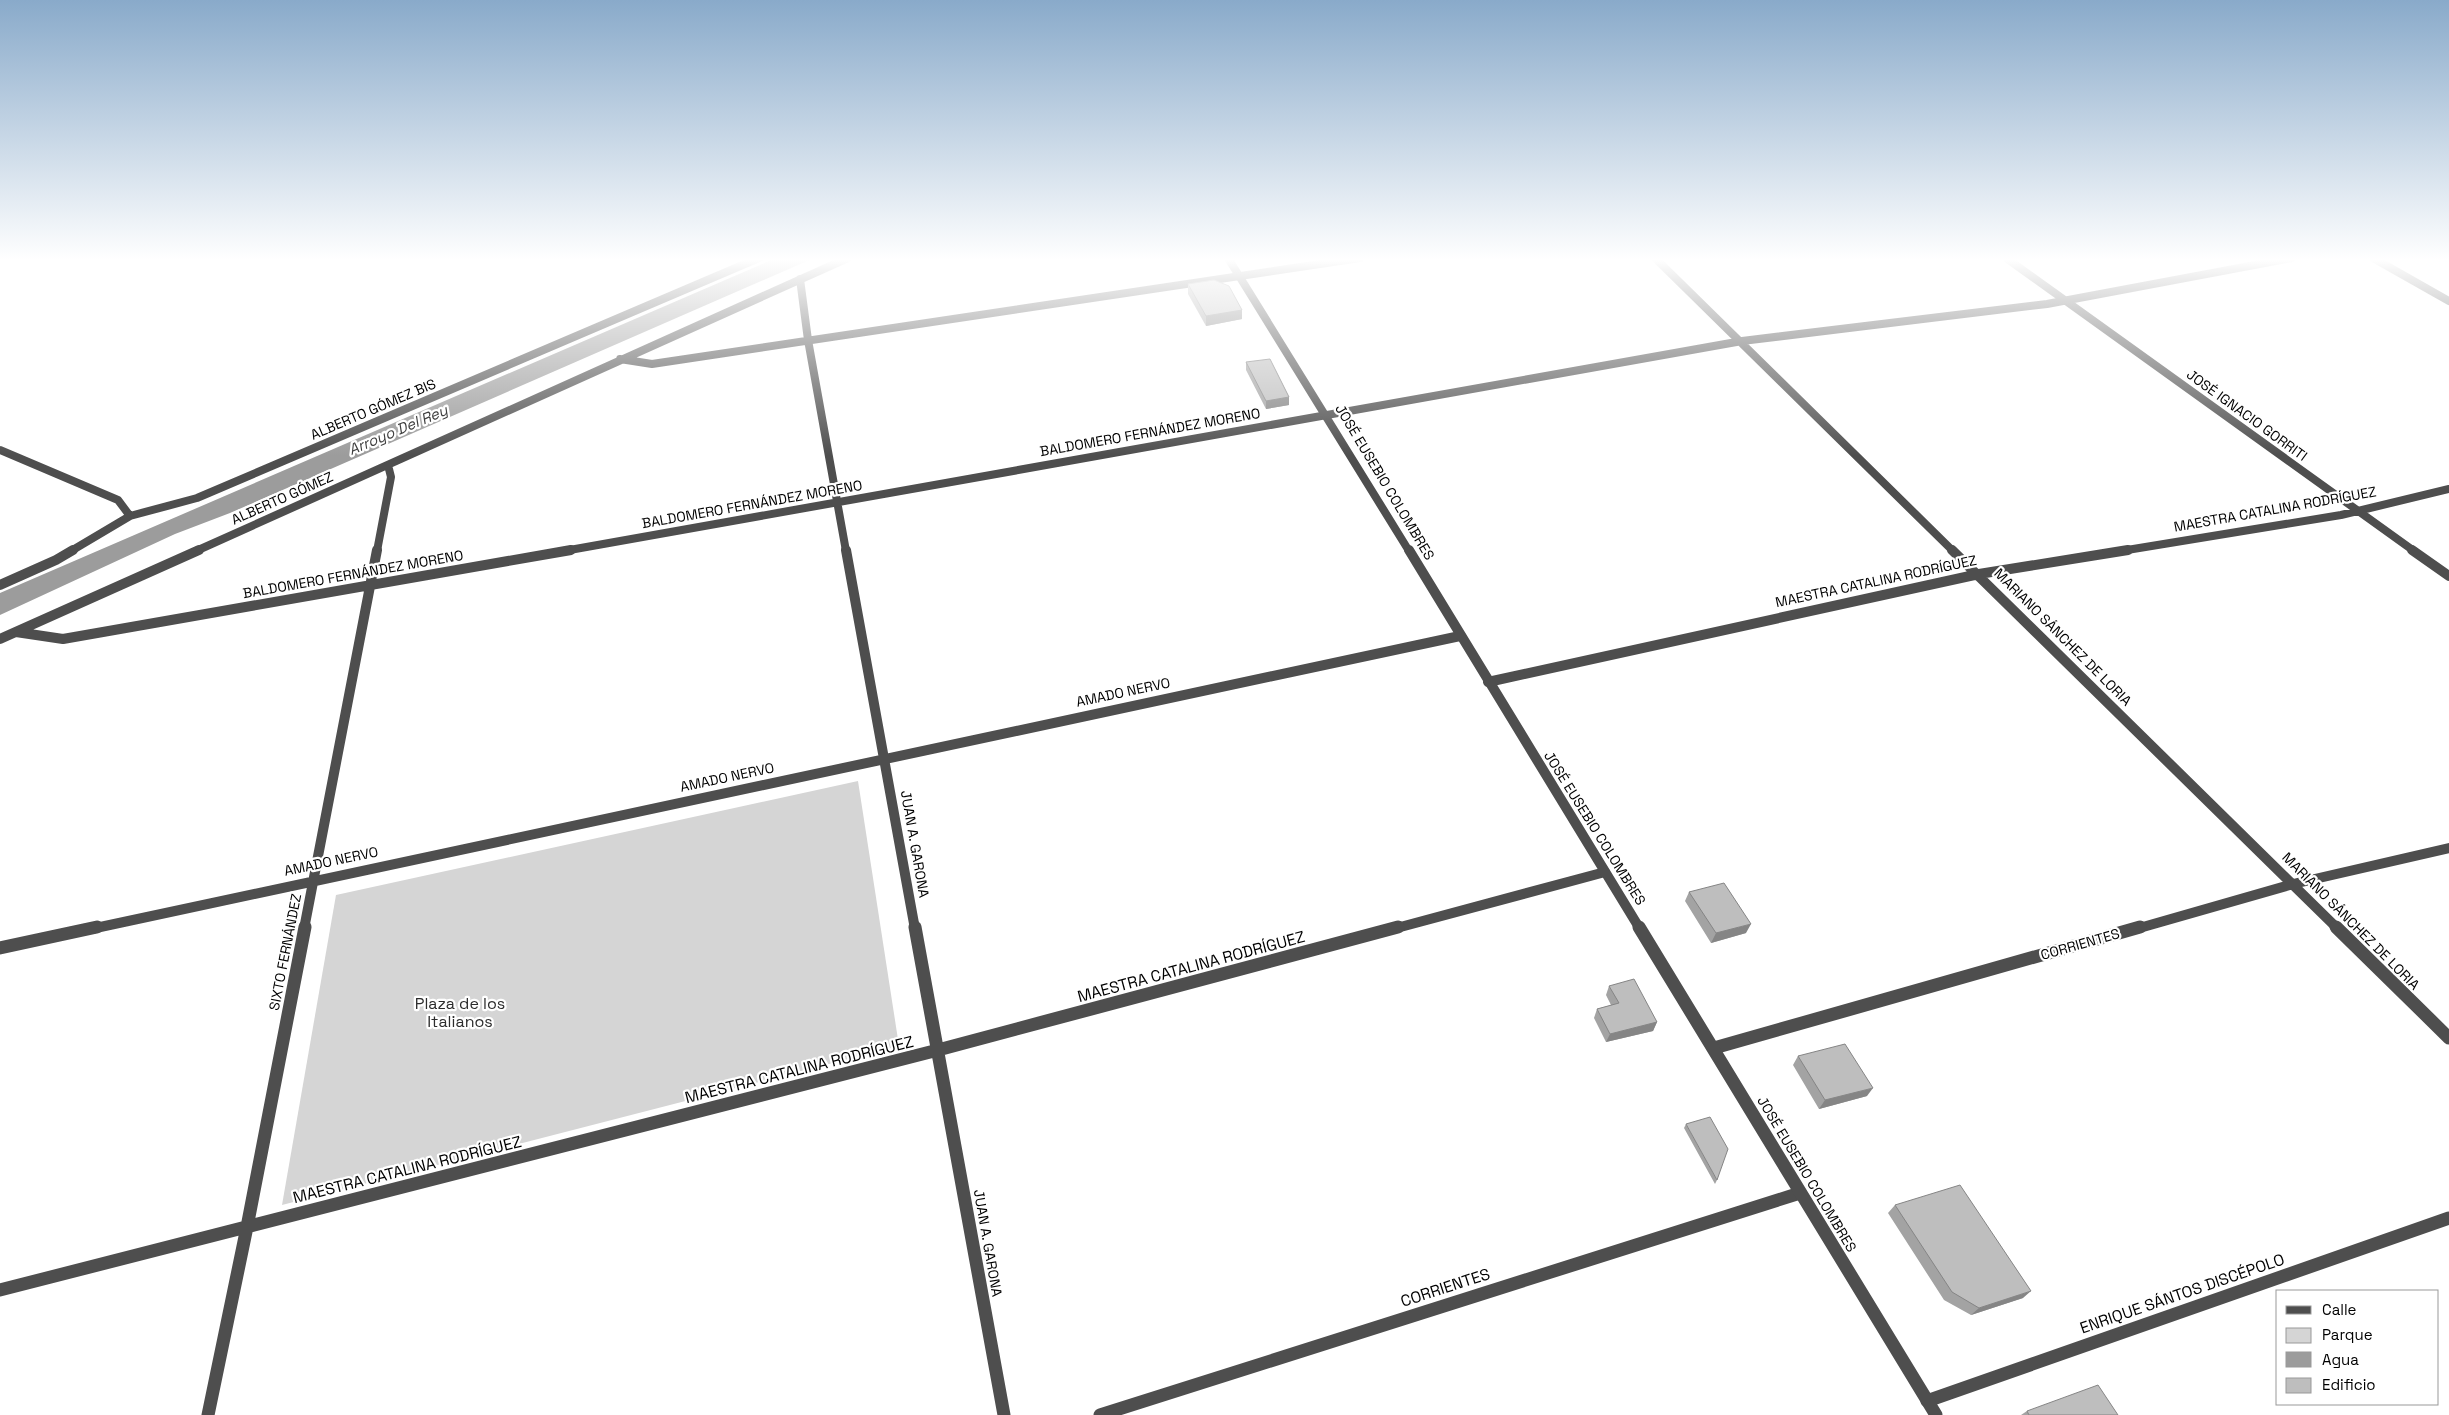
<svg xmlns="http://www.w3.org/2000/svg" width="2449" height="1415" font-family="'Space Grotesk',sans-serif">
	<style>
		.green { fill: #d5d5d5 }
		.water { fill: #9c9c9c }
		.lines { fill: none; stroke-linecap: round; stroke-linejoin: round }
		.minor-far2 { stroke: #4e4e4e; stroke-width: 8 }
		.minor-far1 { stroke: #4e4e4e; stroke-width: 10 }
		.minor { stroke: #4e4e4e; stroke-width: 13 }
		.tertiary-far2 { stroke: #4e4e4e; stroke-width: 8 }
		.tertiary-far1 { stroke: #4e4e4e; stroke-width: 10 }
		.tertiary { stroke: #4e4e4e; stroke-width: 13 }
		.wall { fill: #a3a3a3 }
		.shaded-wall { fill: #858585 }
		.building { fill: #bebebe; stroke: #858585 }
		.labels { text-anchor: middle; stroke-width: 4.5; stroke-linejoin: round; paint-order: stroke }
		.street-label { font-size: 14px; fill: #000; stroke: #fff }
		.water-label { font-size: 15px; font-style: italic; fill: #3d3d3d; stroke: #fff }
		.near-street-label { font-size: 16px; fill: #000; stroke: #fff }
		.near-park-label { font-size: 16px; fill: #2c2c2c; stroke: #fff }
	</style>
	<rect width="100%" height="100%" fill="#fff"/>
	<path class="green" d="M 858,781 L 899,1046 L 282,1205 L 336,895 Z"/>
	<path class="water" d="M 776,258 L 814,258 L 230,513 L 175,534 L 0,615 L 0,593 Z"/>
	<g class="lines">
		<path class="minor-far2" d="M 1655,258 L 1953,551
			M 2006,258 L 2414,551
			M 800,279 L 808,340 L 846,551
			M 620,359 L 652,364 L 1360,258
			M 0,450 L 118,500 L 130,516
			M 71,551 L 130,516 L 197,498 L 759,258
			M 196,551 L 848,258
			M 377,551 L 391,477 L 388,465
			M 564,551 L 1742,341 L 2047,304 L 2292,258
			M 2121,551 L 2341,515 L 2449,489"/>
		<path class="minor-far1" d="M 846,550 L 915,929
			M 1952,550 L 2338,929
			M 2412,550 L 2449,576
			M 0,585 L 56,560 L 73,550
			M 16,632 L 63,639 L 571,550
			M 0,639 L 199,550
			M 1488,682 L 1979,574 L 2128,550
			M 91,929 L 1460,636
			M 304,929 L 377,550
			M 1393,929 L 1605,872
			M 2136,929 L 2293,884 L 2449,848"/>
		<path class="minor" d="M 915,927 L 1004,1415
			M 2336,927 L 2449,1038
			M 0,948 L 97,927
			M 1714,1048 L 2140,927
			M 0,1290 L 938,1050 L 1398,927
			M 1927,1401 L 2449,1218
			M 208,1415 L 247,1227 L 305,927
			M 1100,1415 L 1800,1193"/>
		<path class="tertiary-far2" d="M 1228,258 L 1409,551
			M 2373,258 L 2449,301"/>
		<path class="tertiary-far1" d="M 1409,550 L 1640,929"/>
		<path class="tertiary" d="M 1639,927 L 1936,1415"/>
	</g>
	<path class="wall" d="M 1188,284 L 1242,310 L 1242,319 L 1206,326 L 1188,294 Z
		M 1246,362 L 1289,397 L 1289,405 L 1266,409 L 1246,370 Z
		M 1689,892 L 1746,933 L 1711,943 L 1685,901 Z
		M 1609,986 L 1657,1022 L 1653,1031 L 1606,1042 L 1594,1018 L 1597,1009 L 1611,1005 L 1606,995 Z
		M 1798,1056 L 1867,1096 L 1819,1109 L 1793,1065 Z
		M 1686,1124 L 1717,1180 L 1715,1184 L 1684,1128 Z
		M 1895,1205 L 2023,1298 L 1971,1315 L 1944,1300 L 1888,1213 Z
		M 2027,1411 L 2118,1415 L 2021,1415 Z"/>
	<path class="shaded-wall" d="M 1242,310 L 1242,319 L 1206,326 L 1206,316 Z
		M 1289,397 L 1289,405 L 1266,409 L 1266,401 Z
		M 1751,924 L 1746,933 L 1711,943 L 1716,933 Z
		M 1657,1022 L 1653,1031 L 1606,1042 L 1610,1034 Z
		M 1873,1088 L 1867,1096 L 1819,1109 L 1825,1100 Z
		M 2031,1291 L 2023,1298 L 1971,1315 L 1979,1308 Z"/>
	<path class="building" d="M 1214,280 L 1229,286 L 1242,310 L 1206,316 L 1188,284 Z
		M 1270,359 L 1289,397 L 1266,401 L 1246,362 Z
		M 1724,883 L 1751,924 L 1716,933 L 1689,892 Z
		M 1634,979 L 1657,1022 L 1610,1034 L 1597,1009 L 1619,1003 L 1609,986 Z
		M 1845,1044 L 1873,1088 L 1825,1100 L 1798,1056 Z
		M 1710,1117 L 1728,1149 L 1717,1180 L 1686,1124 Z
		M 1960,1185 L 2031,1291 L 1979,1308 L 1952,1292 L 1895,1205 Z
		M 2098,1385 L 2118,1415 L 2029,1415 L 2027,1411 Z"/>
	<linearGradient id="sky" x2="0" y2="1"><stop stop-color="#89aaca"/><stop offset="0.57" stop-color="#fff"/><stop offset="1" stop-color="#fff" stop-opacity="0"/></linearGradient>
	<rect width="2449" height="456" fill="url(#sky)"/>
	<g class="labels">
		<g class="street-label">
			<text transform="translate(373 409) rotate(-23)" y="5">ALBERTO GÓMEZ BIS</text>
			<text transform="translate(2247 415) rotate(36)" y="5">JOSÉ IGNACIO GORRITI</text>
			<text transform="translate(1150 432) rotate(-10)" y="5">BALDOMERO FERNÁNDEZ MORENO</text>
			<text transform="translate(1385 482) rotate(59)" y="5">JOSÉ EUSEBIO COLOMBRES</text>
			<text transform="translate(282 498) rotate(-24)" y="5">ALBERTO GÓMEZ</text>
			<text transform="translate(752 504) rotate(-10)" y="5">BALDOMERO FERNÁNDEZ MORENO</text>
			<text transform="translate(2275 509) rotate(-10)" y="5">MAESTRA CATALINA RODRÍGUEZ</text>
			<text transform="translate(353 574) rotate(-10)" y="5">BALDOMERO FERNÁNDEZ MORENO</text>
			<text transform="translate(1876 581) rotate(-12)" y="5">MAESTRA CATALINA RODRÍGUEZ</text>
			<text transform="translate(2063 637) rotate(45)" y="5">MARIANO SÁNCHEZ DE LORIA</text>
			<text transform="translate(1123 692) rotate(-12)" y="5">AMADO NERVO</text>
			<text transform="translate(727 777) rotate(-12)" y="5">AMADO NERVO</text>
			<text transform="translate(1595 828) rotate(58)" y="5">JOSÉ EUSEBIO COLOMBRES</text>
			<text transform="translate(915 844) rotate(80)" y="5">JUAN A. GARONA</text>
			<text transform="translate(331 861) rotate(-12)" y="5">AMADO NERVO</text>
			<text transform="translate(2351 921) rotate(45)" y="5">MARIANO SÁNCHEZ DE LORIA</text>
			<text transform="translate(2080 944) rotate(-16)" y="5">CORRIENTES</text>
			<text transform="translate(285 952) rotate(-79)" y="5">SIXTO FERNÁNDEZ</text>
			<text transform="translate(1807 1174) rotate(59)" y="5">JOSÉ EUSEBIO COLOMBRES</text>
			<text transform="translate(988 1243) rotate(80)" y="5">JUAN A. GARONA</text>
		</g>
		<g class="water-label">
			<text transform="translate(398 430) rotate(-23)" y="5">Arroyo Del Rey</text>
		</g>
		<g class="near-street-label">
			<text transform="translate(1191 966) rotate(-15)" y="6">MAESTRA CATALINA RODRÍGUEZ</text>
			<text transform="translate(799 1069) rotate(-14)" y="6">MAESTRA CATALINA RODRÍGUEZ</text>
			<text transform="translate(407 1169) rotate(-14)" y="6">MAESTRA CATALINA RODRÍGUEZ</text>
			<text transform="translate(1445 1287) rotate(-18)" y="6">CORRIENTES</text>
			<text transform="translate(2182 1293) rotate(-19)" y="6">ENRIQUE SÁNTOS DISCÉPOLO</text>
		</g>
		<g class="near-park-label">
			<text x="460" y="1009">Plaza de los<tspan x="460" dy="18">Italianos</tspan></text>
		</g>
	</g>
	<rect x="2276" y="1290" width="162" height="115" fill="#ffffff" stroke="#999999"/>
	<rect x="2286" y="1306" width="25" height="8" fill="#4e4e4e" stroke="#999999"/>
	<text x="2322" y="1315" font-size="15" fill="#000000">Calle</text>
	<rect x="2286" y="1328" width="25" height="15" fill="#d5d5d5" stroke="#999999"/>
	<text x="2322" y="1340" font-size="15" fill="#000000">Parque</text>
	<rect x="2286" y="1352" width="25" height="15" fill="#9c9c9c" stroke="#999999"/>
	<text x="2322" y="1365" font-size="15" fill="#000000">Agua</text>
	<rect x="2286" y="1378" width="25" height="15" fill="#bebebe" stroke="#999999"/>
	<text x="2322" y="1390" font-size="15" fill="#000000">Edificio</text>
</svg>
